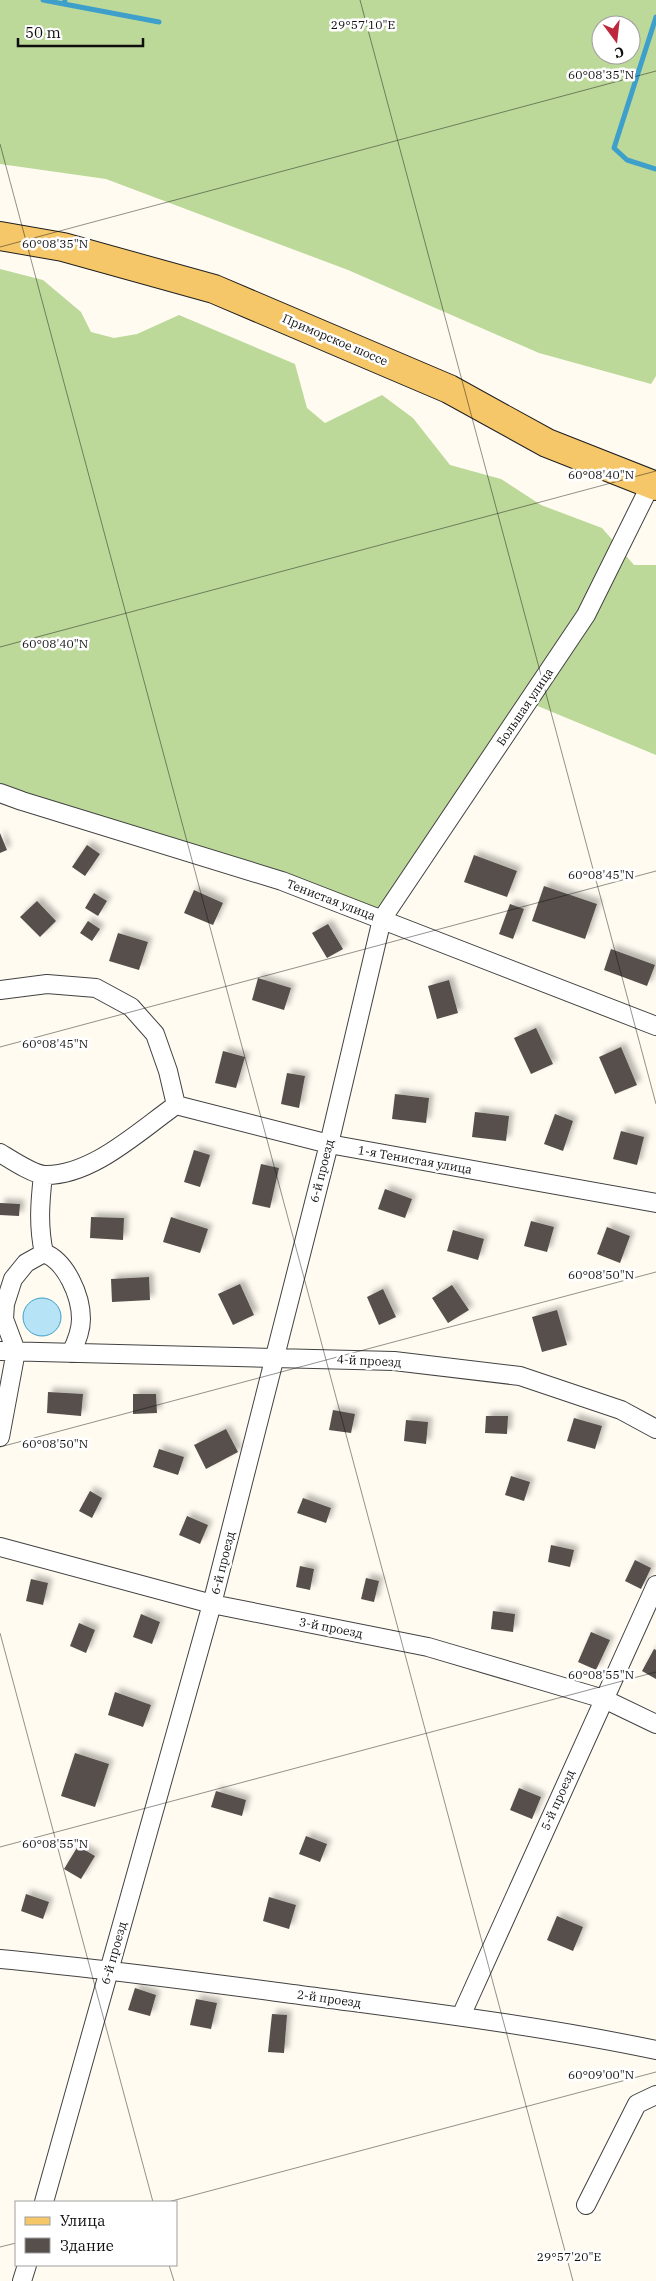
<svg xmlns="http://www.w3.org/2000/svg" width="656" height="2281" font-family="'IBM Plex Serif',serif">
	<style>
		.forest { fill: #bcd99a; fill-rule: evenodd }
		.water { fill: #b6e3f5; stroke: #3e9fcb }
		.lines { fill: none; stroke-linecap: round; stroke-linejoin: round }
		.stream { stroke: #3e9fcb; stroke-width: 5 }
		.building { fill: #574f4b; filter: url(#shadow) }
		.street-casing { stroke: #424242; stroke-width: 20 }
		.primary-casing { stroke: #202020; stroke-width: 30 }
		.street { stroke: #fff; stroke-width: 18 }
		.primary { stroke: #f6c769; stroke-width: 28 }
		.ticks { fill: none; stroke: #0f0f0f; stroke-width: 1; stroke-opacity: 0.45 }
		.labels { text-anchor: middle; stroke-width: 5; stroke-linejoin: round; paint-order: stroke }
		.street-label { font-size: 12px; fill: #0f0f0f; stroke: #fff }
		.ticks-label { font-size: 12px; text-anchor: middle; fill: #0f0f0f; stroke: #fff; stroke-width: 5; stroke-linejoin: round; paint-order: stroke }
	</style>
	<defs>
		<filter id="shadow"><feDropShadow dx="4.5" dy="-4.5" stdDeviation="2.5" flood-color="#0004"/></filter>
	</defs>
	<rect width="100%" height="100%" fill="#fffbf1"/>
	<path class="forest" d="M 0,0 L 656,0 L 656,376 L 651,384 L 539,353 L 348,270 L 106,179 L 0,164 ZM 601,25 L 631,25 L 631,55 L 601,55 Z
		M 0,269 L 43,280 L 81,312 L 91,332 L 114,338 L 137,334 L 179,315 L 295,364 L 307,408 L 325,423 L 382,395 L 413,418 L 450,465 L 501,479 L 541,505 L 602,528 L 634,565 L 656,565 L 656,755 L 528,702 L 390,908 L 368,914 L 0,791 Z"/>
	<path class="water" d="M23 1317a19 19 0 1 1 38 0a19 19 0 1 1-38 0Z"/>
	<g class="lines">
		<path class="stream" d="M 43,0 L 64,4
			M 65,0 L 64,4 L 159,22
			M 656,17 L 614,148 L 627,160 L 656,169"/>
	</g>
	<path class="building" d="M 0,833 L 7,850 L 0,853 Z
		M 87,845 L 100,854 L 85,876 L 72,867 Z
		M 474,855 L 517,871 L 507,897 L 464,882 Z
		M 544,886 L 597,904 L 585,939 L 532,921 Z
		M 194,890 L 223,903 L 213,925 L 184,913 Z
		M 94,893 L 107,901 L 98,916 L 85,908 Z
		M 37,901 L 56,921 L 40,937 L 20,917 Z
		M 510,904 L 524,909 L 513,939 L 499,934 Z
		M 88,921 L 100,929 L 92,941 L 80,933 Z
		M 328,924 L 343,949 L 327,958 L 312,933 Z
		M 118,933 L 148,942 L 139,970 L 109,961 Z
		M 611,949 L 655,965 L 647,986 L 604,970 Z
		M 258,978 L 291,988 L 284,1010 L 252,1000 Z
		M 449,980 L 458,1013 L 437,1019 L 428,986 Z
		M 536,1028 L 553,1064 L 531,1074 L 514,1038 Z
		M 621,1047 L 637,1085 L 615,1094 L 599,1057 Z
		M 223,1051 L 245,1057 L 236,1088 L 215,1083 Z
		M 287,1073 L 305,1076 L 299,1108 L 281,1104 Z
		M 395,1094 L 429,1098 L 426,1123 L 392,1119 Z
		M 475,1112 L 509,1116 L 506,1141 L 472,1137 Z
		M 555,1114 L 573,1121 L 563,1151 L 544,1144 Z
		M 621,1131 L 644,1137 L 637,1165 L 613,1159 Z
		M 194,1150 L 210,1155 L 200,1187 L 184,1182 Z
		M 261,1164 L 279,1168 L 270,1208 L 252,1204 Z
		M 385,1189 L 412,1199 L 405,1218 L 378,1209 Z
		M 0,1203 L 20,1204 L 19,1216 L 0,1215 Z
		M 91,1217 L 124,1218 L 123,1240 L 90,1238 Z
		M 171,1217 L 208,1229 L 200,1253 L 163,1242 Z
		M 531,1221 L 554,1227 L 547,1252 L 524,1246 Z
		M 607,1227 L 630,1236 L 620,1263 L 597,1254 Z
		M 453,1230 L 484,1239 L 478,1260 L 447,1251 Z
		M 149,1277 L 150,1300 L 112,1302 L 111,1279 Z
		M 240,1284 L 254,1315 L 233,1325 L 218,1294 Z
		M 452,1285 L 469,1310 L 448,1323 L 432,1298 Z
		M 383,1289 L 396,1317 L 379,1325 L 367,1297 Z
		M 557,1310 L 567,1345 L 542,1352 L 532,1317 Z
		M 48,1392 L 83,1394 L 81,1416 L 47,1413 Z
		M 133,1394 L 156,1394 L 157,1413 L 133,1414 Z
		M 333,1410 L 355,1414 L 351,1433 L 329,1430 Z
		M 486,1416 L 508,1416 L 507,1434 L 485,1433 Z
		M 574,1418 L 602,1426 L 595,1449 L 567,1441 Z
		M 406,1420 L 428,1422 L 426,1444 L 404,1441 Z
		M 226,1429 L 238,1452 L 206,1469 L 194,1445 Z
		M 159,1449 L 184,1457 L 178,1475 L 153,1467 Z
		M 511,1476 L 530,1482 L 524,1501 L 505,1495 Z
		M 90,1491 L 102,1498 L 92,1518 L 79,1511 Z
		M 303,1498 L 331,1508 L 326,1523 L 297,1513 Z
		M 187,1516 L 208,1525 L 200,1544 L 179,1535 Z
		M 551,1545 L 574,1550 L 570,1567 L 548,1562 Z
		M 635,1560 L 651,1568 L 641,1589 L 625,1581 Z
		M 300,1566 L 314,1569 L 310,1590 L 296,1587 Z
		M 366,1578 L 379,1581 L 374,1602 L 361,1599 Z
		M 31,1579 L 48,1583 L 43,1605 L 26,1601 Z
		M 493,1611 L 515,1614 L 513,1632 L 491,1629 Z
		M 141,1614 L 160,1622 L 152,1644 L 133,1637 Z
		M 79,1623 L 95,1630 L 86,1653 L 70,1646 Z
		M 591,1632 L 610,1640 L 596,1670 L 578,1662 Z
		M 654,1649 L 656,1650 L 656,1679 L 642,1671 Z
		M 115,1692 L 151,1705 L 143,1727 L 108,1715 Z
		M 75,1753 L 109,1764 L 95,1807 L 61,1796 Z
		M 519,1788 L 541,1797 L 532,1819 L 510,1810 Z
		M 216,1791 L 246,1800 L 242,1816 L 211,1807 Z
		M 306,1836 L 327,1844 L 320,1862 L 299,1854 Z
		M 78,1846 L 95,1856 L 81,1879 L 64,1869 Z
		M 26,1894 L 49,1902 L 43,1919 L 21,1911 Z
		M 269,1897 L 296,1905 L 289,1929 L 263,1921 Z
		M 557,1916 L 583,1927 L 573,1951 L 547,1940 Z
		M 135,1988 L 156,1995 L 150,2016 L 128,2010 Z
		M 196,1999 L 217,2003 L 211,2029 L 190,2025 Z
		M 272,2014 L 287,2015 L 284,2053 L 268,2052 Z"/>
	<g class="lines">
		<g class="street-casing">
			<path id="street" d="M 0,793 L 22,801 L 282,881 L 656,1026
				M 0,990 L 47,984 L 96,988 L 131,1007 L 155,1034 L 168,1071 L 176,1105 C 139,1131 92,1176 45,1175 C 34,1175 10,1159 0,1153
				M 176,1105 L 329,1144 L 656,1203
				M 43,1175 C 40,1202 38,1226 44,1253
				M 0,1351 L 394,1361 L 520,1376 L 621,1410 L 656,1429
				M 0,1437 L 16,1351 L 4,1319 L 5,1304 L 13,1279 L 26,1263 L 44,1253 C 66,1261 81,1296 81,1319 C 81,1330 76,1343 71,1353
				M 0,1547 L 212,1604 L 428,1647 L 604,1699 L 656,1724
				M 0,1959 C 108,1969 216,1984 323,1998 C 435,2013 546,2027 656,2050
				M 461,2016 L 656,1585
				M 44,2202 L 212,1604 L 329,1144 L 382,919 L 586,615 L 651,484
				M 586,2205 L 637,2104 L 656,2095
				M 22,2281 L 27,2265"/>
		</g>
		<g class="primary-casing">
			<path id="primary" d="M 0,236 L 63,247 L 214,289 L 449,389 L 547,443 L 656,486"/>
		</g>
		<use href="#street" class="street"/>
		<use href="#primary" class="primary"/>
	</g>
	<path class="ticks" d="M 360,0 L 656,1104M 0,144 L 573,2281M 0,247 L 656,71M 0,647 L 656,471M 0,1047 L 656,871M 0,1447 L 656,1272M 0,1633 L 153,2202M 0,1847 L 656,1672M 168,2202 L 656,2072M 0,2247 L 16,2243M 169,2265 L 174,2281"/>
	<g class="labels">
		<g class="street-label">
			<text transform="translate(335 340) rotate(23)" y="4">Приморское шоссе</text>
			<text transform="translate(525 707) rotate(-56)" y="4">Большая улица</text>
			<text transform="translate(331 900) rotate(21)" y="4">Тенистая улица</text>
			<text transform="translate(415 1160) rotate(10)" y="4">1-я Тенистая улица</text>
			<text transform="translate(322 1171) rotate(-76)" y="4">6-й проезд</text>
			<text transform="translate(369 1361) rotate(3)" y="4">4-й проезд</text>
			<text transform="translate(223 1563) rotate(-76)" y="4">6-й проезд</text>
			<text transform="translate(331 1628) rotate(11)" y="4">3-й проезд</text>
			<text transform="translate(558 1800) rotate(-66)" y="4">5-й проезд</text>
			<text transform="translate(114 1953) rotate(-74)" y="4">6-й проезд</text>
			<text transform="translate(329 1999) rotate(8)" y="4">2-й проезд</text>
		</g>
	</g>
	<g class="ticks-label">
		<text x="363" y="29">29°57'10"E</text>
		<text x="601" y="79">60°08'35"N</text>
		<text x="55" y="248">60°08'35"N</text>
		<text x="601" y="479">60°08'40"N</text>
		<text x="55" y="648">60°08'40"N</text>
		<text x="601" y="879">60°08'45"N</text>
		<text x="55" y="1048">60°08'45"N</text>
		<text x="601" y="1279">60°08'50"N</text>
		<text x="55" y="1448">60°08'50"N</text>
		<text x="601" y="1679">60°08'55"N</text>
		<text x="55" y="1848">60°08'55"N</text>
		<text x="601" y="2079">60°09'00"N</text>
		<text x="569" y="2261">29°57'20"E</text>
	</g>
	<rect x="15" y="2201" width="162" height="65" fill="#ffffff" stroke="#9f9f9f"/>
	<rect x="25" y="2217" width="25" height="8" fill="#f6c769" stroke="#9f9f9f"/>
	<text x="60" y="2226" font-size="15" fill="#0f0f0f">Улица</text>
	<rect x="25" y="2238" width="25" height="15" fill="#574f4b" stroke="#9f9f9f"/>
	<text x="60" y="2251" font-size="15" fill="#0f0f0f">Здание</text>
	<g transform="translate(616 40) rotate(165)"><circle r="24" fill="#ffffff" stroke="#9f9f9f"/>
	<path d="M0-4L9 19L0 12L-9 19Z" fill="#bd283c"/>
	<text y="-8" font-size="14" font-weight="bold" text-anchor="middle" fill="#0f0f0f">С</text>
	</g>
	<path d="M18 38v8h125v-8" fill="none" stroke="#0f0f0f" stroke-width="2.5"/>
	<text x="25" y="38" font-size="15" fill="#0f0f0f" stroke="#ffffff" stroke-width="4" paint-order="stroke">50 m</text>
</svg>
